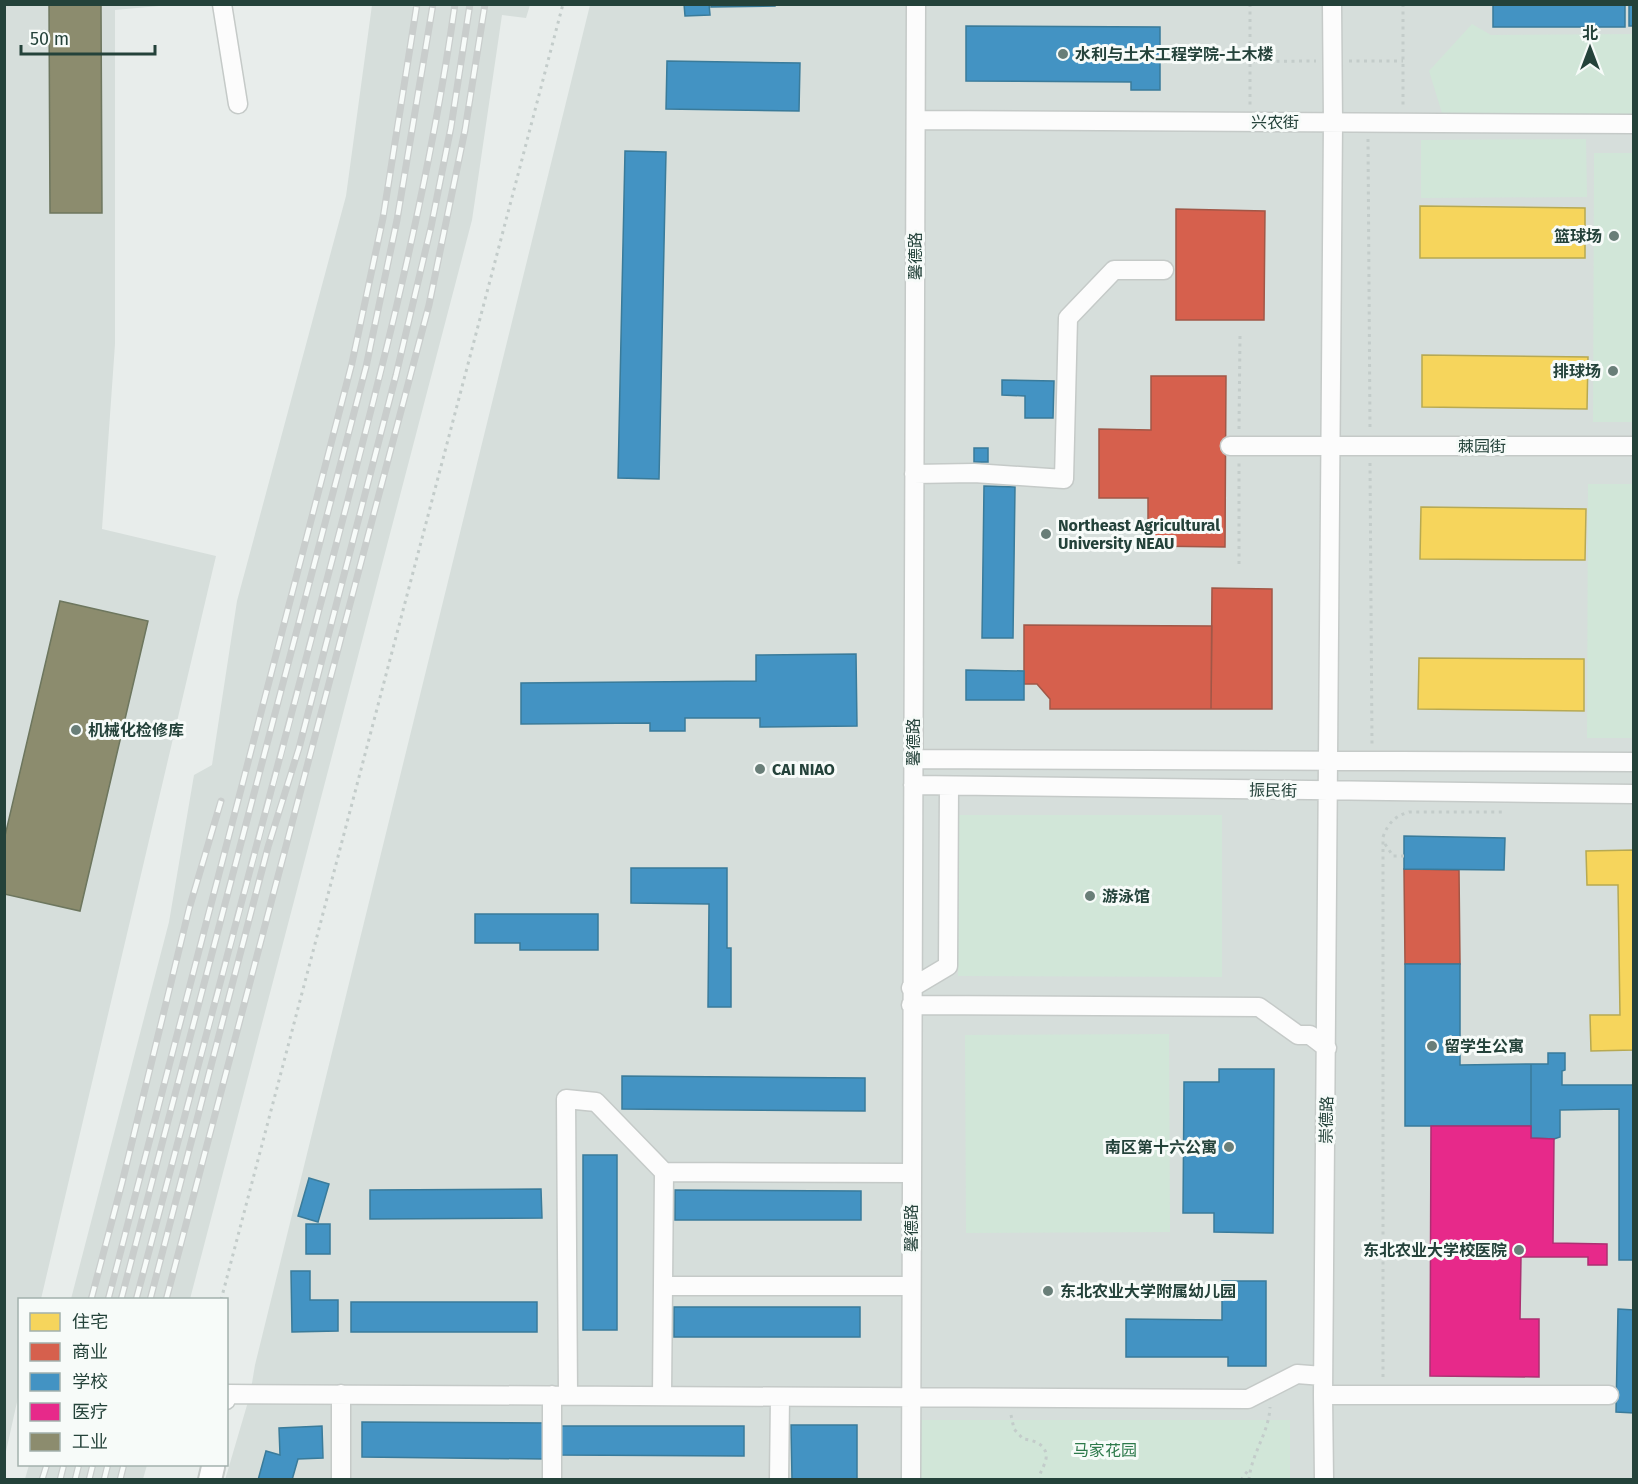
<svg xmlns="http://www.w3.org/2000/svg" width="1638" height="1484" font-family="'Fira Sans','Noto Sans SC',sans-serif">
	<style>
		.built { fill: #d6dedb }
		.green { fill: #d1e6d8 }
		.homes { fill: #f6d55c; stroke: #b7a952; stroke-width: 1.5 }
		.shops { fill: #d6604d; stroke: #a15747; stroke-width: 1.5 }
		.schools { fill: #4393c3; stroke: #3a7b9a; stroke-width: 1.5 }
		.health { fill: #e7298a; stroke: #ac3072; stroke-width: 1.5 }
		.industry { fill: #8c8c6e; stroke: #6d765e; stroke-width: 1.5 }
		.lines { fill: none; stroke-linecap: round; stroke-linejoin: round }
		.minor-casing { stroke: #c5cac8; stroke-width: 21 }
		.tertiary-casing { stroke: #c5cac8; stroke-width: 26 }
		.path { stroke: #c3ccca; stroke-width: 3; stroke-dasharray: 3 4.5; stroke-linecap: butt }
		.minor { stroke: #fcfcfc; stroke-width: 18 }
		.tertiary { stroke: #fcfcfc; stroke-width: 22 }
		.rail-casing { stroke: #c9cdcc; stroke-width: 7 }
		.rail { stroke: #f7fbf9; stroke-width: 4.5; stroke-dasharray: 14; stroke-linecap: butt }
		.poi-dot { fill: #697e78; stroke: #f7fbf9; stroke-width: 2 }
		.labels { text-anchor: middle; stroke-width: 6; stroke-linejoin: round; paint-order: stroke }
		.poi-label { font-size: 16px; font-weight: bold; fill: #24423a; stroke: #f7fbf9; text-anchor: start }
		.street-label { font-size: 16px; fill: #24423a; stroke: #f7fbf9 }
		.park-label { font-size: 16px; fill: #2d7a4b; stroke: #f7fbf9 }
	</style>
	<rect width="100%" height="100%" fill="#e8edeb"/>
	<path class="built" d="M 5,5 L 170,5 L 115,10 L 115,344 L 102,529 L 216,556 L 41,1299 L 20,1300 L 19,1393 L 5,1456 Z
		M 372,5 L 530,5 L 526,18 L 502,15 L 472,220 L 190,1299 L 71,1299 L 169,922 L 194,775 L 212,765 L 237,601 L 346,196 Z
		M 590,5 L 1633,5 L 1633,1479 L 225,1480 L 250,1395 L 255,1365 Z
		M 29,1465 L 29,1464 L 147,1465 L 143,1479 L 25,1479 Z"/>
	<path class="green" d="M 1472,24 L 1491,35 L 1633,34 L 1633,124 L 1445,123 L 1429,71 Z
		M 1586,139 L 1587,197 L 1421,198 L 1421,140 Z
		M 1594,153 L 1633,153 L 1633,422 L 1593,422 Z
		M 1588,484 L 1633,484 L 1633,738 L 1587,738 Z
		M 959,815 L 1222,815 L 1222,977 L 958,976 Z
		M 1169,1034 L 1170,1232 L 966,1233 L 965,1035 Z
		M 919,1420 L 1290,1420 L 1290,1479 L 920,1479 Z"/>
	<path class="homes" d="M 1420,206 L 1585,208 L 1585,258 L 1420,258 Z
		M 1422,355 L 1588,357 L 1587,409 L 1422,407 Z
		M 1421,507 L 1586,509 L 1585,560 L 1420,559 Z
		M 1419,658 L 1584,659 L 1584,711 L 1418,709 Z
		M 1634,850 L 1634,1050 L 1591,1051 L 1590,1015 L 1620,1015 L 1618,885 L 1587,885 L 1586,851 Z"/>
	<path class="shops" d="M 1176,209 L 1265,211 L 1264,320 L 1176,320 Z
		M 1151,376 L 1226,376 L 1225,547 L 1148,546 L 1148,498 L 1099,498 L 1099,429 L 1151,430 Z
		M 1212,588 L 1272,589 L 1272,709 L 1211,709 Z
		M 1024,625 L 1212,626 L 1211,709 L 1050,709 L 1050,699 L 1037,684 L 1024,684 Z
		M 1404,869 L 1459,870 L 1460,964 L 1405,964 Z"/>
	<path class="schools" d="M 684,4 L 709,4 L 710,15 L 685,16 Z
		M 711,4 L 775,4 L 775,6 L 711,7 Z
		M 1493,4 L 1625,4 L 1625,27 L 1493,27 Z
		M 1629,4 L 1634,4 L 1634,26 L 1629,26 Z
		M 966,26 L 1160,27 L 1160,90 L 1131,90 L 1131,82 L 966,81 Z
		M 667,61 L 800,63 L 799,111 L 666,109 Z
		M 625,151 L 666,152 L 659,479 L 618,478 Z
		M 1002,380 L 1054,381 L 1053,418 L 1025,418 L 1025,396 L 1002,395 Z
		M 974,448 L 988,448 L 988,462 L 974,462 Z
		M 984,486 L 1015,487 L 1013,638 L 982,638 Z
		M 856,654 L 857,726 L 760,727 L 760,718 L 685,718 L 685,731 L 650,731 L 650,723 L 521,724 L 521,683 L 756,681 L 756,655 Z
		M 966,670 L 1024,671 L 1024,700 L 966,700 Z
		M 1404,836 L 1505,838 L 1504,870 L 1404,869 Z
		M 631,868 L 727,868 L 727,948 L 731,948 L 731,1007 L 708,1007 L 709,904 L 631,903 Z
		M 475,914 L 598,914 L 598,950 L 520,950 L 520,943 L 475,943 Z
		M 1405,964 L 1460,964 L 1460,1065 L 1531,1064 L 1531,1126 L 1405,1126 Z
		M 1548,1053 L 1565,1053 L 1565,1070 L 1562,1071 L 1562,1085 L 1634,1085 L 1634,1260 L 1619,1260 L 1619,1109 L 1560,1110 L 1560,1137 L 1554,1139 L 1531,1138 L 1531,1064 L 1548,1064 Z
		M 1219,1069 L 1274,1069 L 1273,1233 L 1214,1232 L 1214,1213 L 1183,1213 L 1184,1082 L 1219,1082 Z
		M 622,1076 L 865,1078 L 865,1111 L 622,1109 Z
		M 583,1155 L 617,1155 L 617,1330 L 583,1330 Z
		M 309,1178 L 329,1184 L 318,1222 L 298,1216 Z
		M 541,1189 L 542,1218 L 370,1219 L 370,1190 Z
		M 675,1190 L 861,1191 L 861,1220 L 675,1220 Z
		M 306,1224 L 330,1224 L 330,1254 L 306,1254 Z
		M 291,1271 L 310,1271 L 310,1300 L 338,1300 L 338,1331 L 292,1332 Z
		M 1222,1281 L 1266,1281 L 1266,1366 L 1228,1366 L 1228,1357 L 1126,1357 L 1126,1319 L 1222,1320 Z
		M 351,1302 L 537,1302 L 537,1332 L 351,1332 Z
		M 674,1307 L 860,1307 L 860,1337 L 674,1337 Z
		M 1618,1309 L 1634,1310 L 1634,1413 L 1616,1412 Z
		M 362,1422 L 545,1423 L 544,1459 L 362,1457 Z
		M 791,1425 L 857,1425 L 857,1480 L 792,1480 Z
		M 322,1426 L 323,1458 L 298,1459 L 292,1480 L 258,1480 L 266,1451 L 280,1455 L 279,1428 Z
		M 559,1426 L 744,1426 L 744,1456 L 559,1455 Z"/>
	<path class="health" d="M 1431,1126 L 1531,1126 L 1531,1138 L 1554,1139 L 1553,1243 L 1607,1244 L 1607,1265 L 1588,1265 L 1588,1257 L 1521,1257 L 1520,1319 L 1539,1319 L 1539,1377 L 1430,1376 Z"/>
	<path class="industry" d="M 49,4 L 101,4 L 102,213 L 50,213 Z
		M 60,601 L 148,621 L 80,911 L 4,894 L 4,840 Z"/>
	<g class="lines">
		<g class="minor-casing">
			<path id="minor" d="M 222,4 L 238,104
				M 916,120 L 1634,124
				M 1230,446 L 1634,446
				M 914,474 L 974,473 L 1064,479 L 1068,318 L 1114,270 L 1164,270
				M 913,759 L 1634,762
				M 913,785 L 1634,794
				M 911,988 L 948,966 L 949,786
				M 911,1005 L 1259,1007 L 1298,1035 L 1310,1035 L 1327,1048
				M 664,1172 L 911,1173
				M 663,1286 L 911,1286
				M 552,1395 L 552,1480
				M 568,1395 L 566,1099 L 596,1102 L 664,1172 L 662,1396
				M 1323,1395 L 1609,1395
				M 226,1400 L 228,1394 L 1248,1399 L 1297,1374 L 1323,1376
				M 341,1480 L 341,1394
				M 779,1480 L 780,1397
				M 911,1480 L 916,4
				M 1324,1480 L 1323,1395 L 1333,122 L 1332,4"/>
		</g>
		<g class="tertiary-casing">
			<path id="tertiary" d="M 210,1480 L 213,1467"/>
		</g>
		<path class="path" d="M 1250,4 L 1250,105
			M 1403,4 L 1403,105
			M 1349,61 L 1403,61
			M 1164,62 L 1316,61
			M 1368,139 L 1370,429
			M 1239,429 L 1240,335
			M 1370,463 L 1372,744
			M 1239,564 L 1239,463
			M 1385,844 L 1393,856 L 1404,856
			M 221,1300 L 563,4
			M 1383,1377 L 1383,837 C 1388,823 1395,816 1409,812 L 1503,812
			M 1011,1415 L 1014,1429 L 1023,1439 C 1037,1440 1052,1448 1044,1465 C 1042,1471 1039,1473 1040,1480
			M 1241,1480 L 1249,1469
			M 1249,1480 C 1251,1454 1269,1433 1270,1407"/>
		<use href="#minor" class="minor"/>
		<use href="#tertiary" class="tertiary"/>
		<g class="rail-casing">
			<path id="rail" d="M 91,1300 L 122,1183 L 189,909 L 221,801
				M 108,1300 L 352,363 L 383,218 L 417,4
				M 121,1300 L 366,367 L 397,220 L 433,4
				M 136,1300 C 199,1062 263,824 325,587 C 376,394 427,202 455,4
				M 150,1300 L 268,847 L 299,748 L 396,375 L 431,227 L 451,127 L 470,4
				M 166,1300 L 429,305 L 465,130 L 485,4
				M 42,1480 L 47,1464
				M 60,1480 L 64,1464
				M 75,1480 L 79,1464
				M 89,1480 L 93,1464
				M 104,1480 L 108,1464
				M 120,1480 L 124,1464"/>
		</g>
		<use href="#rail" class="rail"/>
	</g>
	<g class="poi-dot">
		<circle cx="1063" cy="54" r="6"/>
		<circle cx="1614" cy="236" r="6"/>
		<circle cx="1613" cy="371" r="6"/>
		<circle cx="1046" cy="534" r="6"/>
		<circle cx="76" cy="730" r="6"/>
		<circle cx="760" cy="769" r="6"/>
		<circle cx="1090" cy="896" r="6"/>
		<circle cx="1432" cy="1046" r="6"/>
		<circle cx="1229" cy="1147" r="6"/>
		<circle cx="1519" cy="1250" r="6"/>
		<circle cx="1048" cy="1291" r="6"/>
	</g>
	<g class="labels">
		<g class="poi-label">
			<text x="1075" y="60">水利与土木工程学院-土木楼</text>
			<text x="1602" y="242" text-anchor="end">篮球场</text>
			<text x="1601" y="377" text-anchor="end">排球场</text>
			<text x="1058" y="531">Northeast Agricultural<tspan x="1058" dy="18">University NEAU</tspan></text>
			<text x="88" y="736">机械化检修库</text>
			<text x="772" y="775">CAI NIAO</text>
			<text x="1102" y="902">游泳馆</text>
			<text x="1444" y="1052">留学生公寓</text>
			<text x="1217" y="1153" text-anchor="end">南区第十六公寓</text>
			<text x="1507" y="1256" text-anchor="end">东北农业大学校医院</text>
			<text x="1060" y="1297">东北农业大学附属幼儿园</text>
		</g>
		<g class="street-label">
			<text x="1275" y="128">兴农街</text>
			<text transform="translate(915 256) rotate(-90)" y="6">馨德路</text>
			<text x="1482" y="452">棘园街</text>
			<text transform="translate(913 742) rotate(-90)" y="6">馨德路</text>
			<text transform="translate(1273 790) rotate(1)" y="6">振民街</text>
			<text transform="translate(1326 1120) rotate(-89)" y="6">崇德路</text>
			<text transform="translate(911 1228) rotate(-90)" y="6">馨德路</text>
		</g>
		<g class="park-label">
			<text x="1105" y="1456">马家花园</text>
		</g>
	</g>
	<rect width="1638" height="1484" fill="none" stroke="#24423a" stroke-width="12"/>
	<rect x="18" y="1298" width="210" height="168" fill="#f7fbf9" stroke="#a3b1ad" stroke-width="1.5"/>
	<rect x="30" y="1313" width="30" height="18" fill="#f6d55c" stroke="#a3b1ad" stroke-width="1.5"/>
	<text x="72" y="1328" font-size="18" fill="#24423a">住宅</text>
	<rect x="30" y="1343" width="30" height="18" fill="#d6604d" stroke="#a3b1ad" stroke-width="1.5"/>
	<text x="72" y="1358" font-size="18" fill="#24423a">商业</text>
	<rect x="30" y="1373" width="30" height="18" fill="#4393c3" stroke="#a3b1ad" stroke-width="1.5"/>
	<text x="72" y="1388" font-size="18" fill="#24423a">学校</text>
	<rect x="30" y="1403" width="30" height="18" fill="#e7298a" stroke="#a3b1ad" stroke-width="1.5"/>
	<text x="72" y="1418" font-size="18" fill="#24423a">医疗</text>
	<rect x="30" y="1433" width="30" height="18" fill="#8c8c6e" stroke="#a3b1ad" stroke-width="1.5"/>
	<text x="72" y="1448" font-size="18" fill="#24423a">工业</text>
	<g transform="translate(1590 48)" stroke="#f7fbf9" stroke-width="4.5" paint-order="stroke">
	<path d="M0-4.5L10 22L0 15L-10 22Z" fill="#24423a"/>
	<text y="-9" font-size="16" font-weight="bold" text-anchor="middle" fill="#24423a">北</text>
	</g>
	<path d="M21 45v9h134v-9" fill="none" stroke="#24423a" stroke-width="3"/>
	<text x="30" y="45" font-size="18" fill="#24423a" stroke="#f7fbf9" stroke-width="4.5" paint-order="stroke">50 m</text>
</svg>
